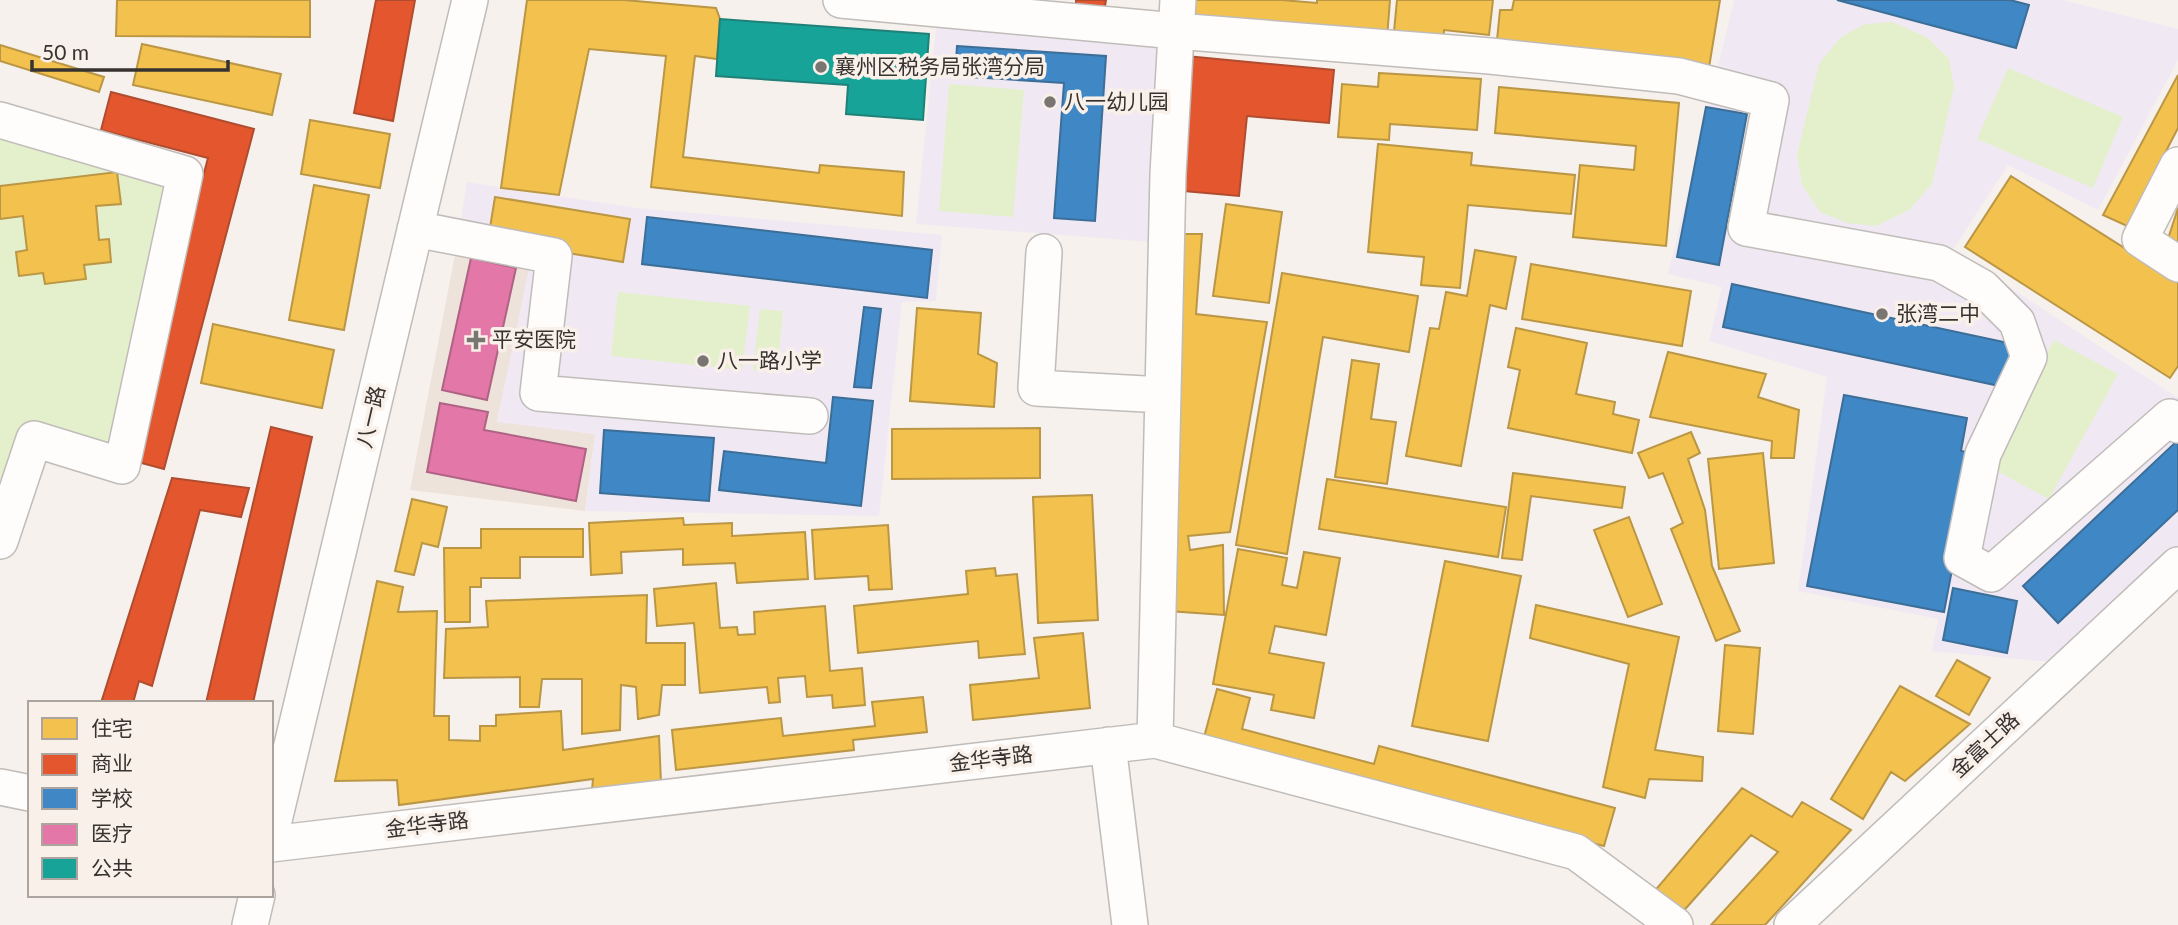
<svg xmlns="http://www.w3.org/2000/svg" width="2178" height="925" font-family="Lato,'Noto Sans SC',sans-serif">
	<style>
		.built { fill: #ede3db }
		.education { fill: #f0e9f3 }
		.green { fill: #e4efcb }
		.homes { fill: #f2c14e; stroke: #ba9645; stroke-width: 2 }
		.shops { fill: #e4572e; stroke: #b04c2f; stroke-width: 2 }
		.schools { fill: #3f88c5; stroke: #3c6e98; stroke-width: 2 }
		.health { fill: #e377a8; stroke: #af6384; stroke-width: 2 }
		.public { fill: #17a398; stroke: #208179; stroke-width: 2 }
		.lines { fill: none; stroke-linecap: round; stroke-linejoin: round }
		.minor-casing { stroke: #c0bcb9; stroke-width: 38 }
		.minor { stroke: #fefdfc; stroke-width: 35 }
		.poi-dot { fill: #797672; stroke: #f9f0e9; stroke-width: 2.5 }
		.labels { text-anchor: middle; stroke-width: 7; stroke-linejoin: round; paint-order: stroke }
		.poi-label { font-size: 21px; fill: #363330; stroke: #f9f0e9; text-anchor: start }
		.street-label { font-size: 21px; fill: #363330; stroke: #f9f0e9 }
	</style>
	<rect width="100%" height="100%" fill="#f6f1ec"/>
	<path class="built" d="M 457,244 L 532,259 L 497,421 L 595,434 L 585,511 L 410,490 Z"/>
	<path class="education" d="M 1734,0 L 2063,0 L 2178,29 L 2178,60 L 2098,210 L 2008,165 L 1953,250 L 2178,398 L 2178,565 L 2072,664 L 1932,651 L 1938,619 L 1798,591 L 1827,377 L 1709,341 L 1722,287 L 1668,274 Z
		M 938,9 L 1176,31 L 1166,243 L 916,224 Z
		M 467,182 L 637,208 L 942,235 L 936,301 L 902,302 L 879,516 L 585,511 L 595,434 L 497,422 L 531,259 L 457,244 Z"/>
	<path class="green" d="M 1893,22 L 1928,38 L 1949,59 L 1954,87 L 1932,184 L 1909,210 L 1876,226 L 1847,223 L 1820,212 L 1802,185 L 1797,155 L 1819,64 L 1840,38 L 1865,24 Z
		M 2008,68 L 2123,117 L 2093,188 L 1977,139 Z
		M 949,84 L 1024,90 L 1013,217 L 939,211 Z
		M 0,120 L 185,174 L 122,466 L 34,439 L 0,541 Z
		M 618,292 L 750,306 L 742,370 L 611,356 Z
		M 760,309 L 783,311 L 777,373 L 753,370 Z
		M 2054,340 L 2118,374 L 2049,499 L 1986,465 Z"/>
	<path class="homes" d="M 117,0 L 310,0 L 310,37 L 116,36 Z
		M 527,0 L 624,0 L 716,8 L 720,19 L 717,59 L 695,56 L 683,157 L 819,173 L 820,165 L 904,172 L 902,216 L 651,187 L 666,56 L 589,49 L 559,195 L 501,188 Z
		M 1190,0 L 1282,0 L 1317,3 L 1317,0 L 1390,0 L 1387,38 L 1188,23 Z
		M 1397,0 L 1493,0 L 1489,35 L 1444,30 L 1443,48 L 1393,42 Z
		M 1514,0 L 1720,0 L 1708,74 L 1496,50 L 1500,10 L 1512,10 Z
		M 142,44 L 281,74 L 272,115 L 133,85 Z
		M 0,45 L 104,77 L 99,92 L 0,61 Z
		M 1379,73 L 1481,79 L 1477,130 L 1390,124 L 1389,140 L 1338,137 L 1342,84 L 1378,87 Z
		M 2178,75 L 2178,128 L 2127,226 L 2103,215 Z
		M 1499,87 L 1679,103 L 1666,246 L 1573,237 L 1580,165 L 1634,170 L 1636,146 L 1495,133 Z
		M 310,120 L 390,134 L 380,188 L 301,174 Z
		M 1378,144 L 1472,153 L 1471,165 L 1575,175 L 1571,214 L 1468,205 L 1460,288 L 1421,285 L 1424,257 L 1368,252 Z
		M 117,172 L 121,204 L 96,206 L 99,240 L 109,239 L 111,262 L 84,265 L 86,279 L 45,284 L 43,273 L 19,276 L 16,252 L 27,250 L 23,216 L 0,219 L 0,186 Z
		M 2011,176 L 2178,282 L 2178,366 L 2170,378 L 1965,247 Z
		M 314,185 L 369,195 L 344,330 L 289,320 Z
		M 495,197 L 630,219 L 623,262 L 488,240 Z
		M 1226,204 L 1282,212 L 1269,303 L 1213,296 Z
		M 2178,208 L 2178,249 L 2166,245 Z
		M 1179,234 L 1202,234 L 1196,314 L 1267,322 L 1230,532 L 1188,536 L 1190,550 L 1223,545 L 1224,615 L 1168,611 Z
		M 1475,250 L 1516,257 L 1506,309 L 1490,305 L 1461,466 L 1406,456 L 1430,328 L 1439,329 L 1446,292 L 1467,296 Z
		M 1531,264 L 1691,291 L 1682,346 L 1522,319 Z
		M 1282,273 L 1418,296 L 1409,352 L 1323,337 L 1287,554 L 1236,545 Z
		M 917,308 L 981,313 L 978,354 L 997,363 L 994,407 L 910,401 Z
		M 213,324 L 334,350 L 322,408 L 201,383 Z
		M 1516,328 L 1587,343 L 1576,394 L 1615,402 L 1613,414 L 1639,420 L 1632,453 L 1508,428 L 1520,370 L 1508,367 Z
		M 1668,352 L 1766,374 L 1758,397 L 1799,410 L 1794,458 L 1771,458 L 1772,441 L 1650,417 Z
		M 1352,360 L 1379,364 L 1371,419 L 1396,422 L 1387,484 L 1335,477 Z
		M 1040,428 L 1040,478 L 892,479 L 892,429 Z
		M 1691,432 L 1700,453 L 1688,459 L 1705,510 L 1712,566 L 1740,631 L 1716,641 L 1671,529 L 1683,523 L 1663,473 L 1649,478 L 1638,453 Z
		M 1763,453 L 1774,563 L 1719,569 L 1708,459 Z
		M 1513,473 L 1625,487 L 1622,508 L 1531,496 L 1522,560 L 1502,558 Z
		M 1327,479 L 1506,507 L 1498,557 L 1319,529 Z
		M 1092,495 L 1098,620 L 1038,623 L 1033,497 Z
		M 412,499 L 447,507 L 438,547 L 422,543 L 414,575 L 395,571 Z
		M 1629,517 L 1662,604 L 1628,617 L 1594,530 Z
		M 683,518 L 684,525 L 732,523 L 732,536 L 805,532 L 808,579 L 737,583 L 735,563 L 683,565 L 683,549 L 621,552 L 622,573 L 591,575 L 589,523 Z
		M 888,525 L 892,589 L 869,590 L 868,576 L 815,579 L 812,530 Z
		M 481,529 L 583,529 L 583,557 L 520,557 L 520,578 L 481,578 L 481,587 L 470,587 L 470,622 L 445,622 L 444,548 L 481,548 Z
		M 1238,549 L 1287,558 L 1282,585 L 1297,588 L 1304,552 L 1340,558 L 1326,635 L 1275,626 L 1269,653 L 1324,663 L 1314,718 L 1271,710 L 1274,695 L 1213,684 Z
		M 1445,561 L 1521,576 L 1488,741 L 1412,726 Z
		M 995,568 L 996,576 L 1017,574 L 1025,654 L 979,658 L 978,641 L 858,653 L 854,606 L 968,594 L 966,571 Z
		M 377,581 L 403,587 L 398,612 L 437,611 L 434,716 L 449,716 L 449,740 L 480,741 L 480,726 L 496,726 L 496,715 L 561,711 L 563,750 L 659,736 L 661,783 L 592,790 L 593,779 L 399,805 L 397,780 L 335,781 Z
		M 716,583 L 720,628 L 737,627 L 738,635 L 755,634 L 754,612 L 825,606 L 830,671 L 862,668 L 865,705 L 833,708 L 832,695 L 807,697 L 805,676 L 778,678 L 780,702 L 769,703 L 767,687 L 700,693 L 694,623 L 657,626 L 654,589 Z
		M 647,595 L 646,643 L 685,643 L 685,685 L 662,685 L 659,715 L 638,719 L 636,687 L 621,685 L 620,730 L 582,734 L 582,679 L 542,679 L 539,707 L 520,707 L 520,677 L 444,678 L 446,629 L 488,627 L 486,601 Z
		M 1536,605 L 1679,637 L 1655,750 L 1703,757 L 1702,781 L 1649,779 L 1645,798 L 1603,787 L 1629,664 L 1530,638 Z
		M 1083,633 L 1090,708 L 973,720 L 970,685 L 1039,678 L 1034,638 Z
		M 1725,645 L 1760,648 L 1753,734 L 1718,731 Z
		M 1957,660 L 1990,678 L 1969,715 L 1936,696 Z
		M 1900,686 L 1970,724 L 1905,781 L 1891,772 L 1863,819 L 1831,799 Z
		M 1217,689 L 1250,698 L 1242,729 L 1374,764 L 1379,746 L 1615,808 L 1604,846 L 1203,741 Z
		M 923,697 L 927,732 L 853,740 L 854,750 L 676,770 L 672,730 L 781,718 L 783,736 L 875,726 L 872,702 Z
		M 1742,788 L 1792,817 L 1802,802 L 1851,830 L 1765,925 L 1711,925 L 1778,852 L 1751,835 L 1679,916 L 1652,894 Z"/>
	<path class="shops" d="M 376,0 L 415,0 L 393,121 L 354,113 Z
		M 1076,0 L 1106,0 L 1105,6 L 1076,5 Z
		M 1186,56 L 1334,70 L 1329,123 L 1247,116 L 1239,196 L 1173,190 Z
		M 111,92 L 254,129 L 164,469 L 134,461 L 141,410 L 208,158 L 101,130 Z
		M 271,427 L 312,437 L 253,703 L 206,703 Z
		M 172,478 L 249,488 L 241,517 L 200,510 L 152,686 L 139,681 L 133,703 L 101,703 Z"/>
	<path class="schools" d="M 1837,0 L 2010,0 L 2029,5 L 2016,48 Z
		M 957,46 L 1106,56 L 1095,221 L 1054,218 L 1064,83 L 955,76 Z
		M 1706,107 L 1747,114 L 1719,265 L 1677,257 Z
		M 647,217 L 932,250 L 927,298 L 642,264 Z
		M 1732,284 L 2013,344 L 2004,387 L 1723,327 Z
		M 864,307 L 881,309 L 871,388 L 854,387 Z
		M 1844,395 L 1967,418 L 1961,451 L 1974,453 L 1944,612 L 1807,586 Z
		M 833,397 L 873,401 L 861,506 L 719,490 L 724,451 L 826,463 Z
		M 604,430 L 714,438 L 709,501 L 600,493 Z
		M 2178,440 L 2178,510 L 2058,623 L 2023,586 Z
		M 1953,588 L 2017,601 L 2007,653 L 1943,640 Z"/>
	<path class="health" d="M 471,258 L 516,268 L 487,400 L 442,390 Z
		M 440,403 L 488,412 L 484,430 L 586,449 L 576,501 L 427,472 Z"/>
	<path class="public" d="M 720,19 L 929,34 L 923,120 L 846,114 L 848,85 L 716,76 Z"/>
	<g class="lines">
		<g class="minor-casing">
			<path id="minor" d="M 841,0 L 1176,31 L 1490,56 L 1679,76 L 1771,100 L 1746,228 L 1939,263 L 1983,288 L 2017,322 L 2029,357 L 1983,454 L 1962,558 L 1991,574 L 2170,417 L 2178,425
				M 0,120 L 185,174 L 122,466 L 34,439 L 0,541
				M 2178,165 L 2140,239 L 2178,264
				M 415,229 L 554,256 L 538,393 L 810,416
				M 1044,252 L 1036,388 L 1163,395
				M 1155,740 L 1168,174 L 1178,0
				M 1108,745 L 1130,925
				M 0,787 L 30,793
				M 271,833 L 470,0
				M 271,844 L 1155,740 L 1576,852 L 1675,925
				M 250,925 L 257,895
				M 1792,925 L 2178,565"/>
		</g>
		<use href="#minor" class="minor"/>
	</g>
	<g class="poi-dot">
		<circle cx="821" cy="67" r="7"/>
		<circle cx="1050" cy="102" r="7"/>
		<circle cx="1882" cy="314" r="7"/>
		<path d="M472.5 329.5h7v7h7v7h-7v7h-7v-7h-7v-7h7z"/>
		<circle cx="703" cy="361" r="7"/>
	</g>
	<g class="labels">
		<g class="poi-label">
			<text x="835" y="74">襄州区税务局张湾分局</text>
			<text x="1064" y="109">八一幼儿园</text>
			<text x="1896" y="321">张湾二中</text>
			<text x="492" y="347">平安医院</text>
			<text x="717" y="368">八一路小学</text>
		</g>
		<g class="street-label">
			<text transform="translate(371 417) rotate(-77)" y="7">八一路</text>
			<text transform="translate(1985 745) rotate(-43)" y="7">金富士路</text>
			<text transform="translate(991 759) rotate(-7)" y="7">金华寺路</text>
			<text transform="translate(427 825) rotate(-7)" y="7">金华寺路</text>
		</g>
	</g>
	<rect x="28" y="701" width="245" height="196" fill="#f9f0e9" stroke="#aba49f" stroke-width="2"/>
	<rect x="42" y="718" width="35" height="21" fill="#f2c14e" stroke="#aba49f" stroke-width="2"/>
	<text x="91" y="736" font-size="21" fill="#363330">住宅</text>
	<rect x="42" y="754" width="35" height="21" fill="#e4572e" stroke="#aba49f" stroke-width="2"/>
	<text x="91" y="771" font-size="21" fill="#363330">商业</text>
	<rect x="42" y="788" width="35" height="21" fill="#3f88c5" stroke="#aba49f" stroke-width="2"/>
	<text x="91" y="806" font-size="21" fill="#363330">学校</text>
	<rect x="42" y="824" width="35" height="21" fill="#e377a8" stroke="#aba49f" stroke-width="2"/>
	<text x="91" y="841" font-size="21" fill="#363330">医疗</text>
	<rect x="42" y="858" width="35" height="21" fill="#17a398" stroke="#aba49f" stroke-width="2"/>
	<text x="91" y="876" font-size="21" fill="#363330">公共</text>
	<path d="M32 60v10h196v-10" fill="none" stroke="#363330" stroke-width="3.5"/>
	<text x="42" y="60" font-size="21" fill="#363330" stroke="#f9f0e9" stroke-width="5" paint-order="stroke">50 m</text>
</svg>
